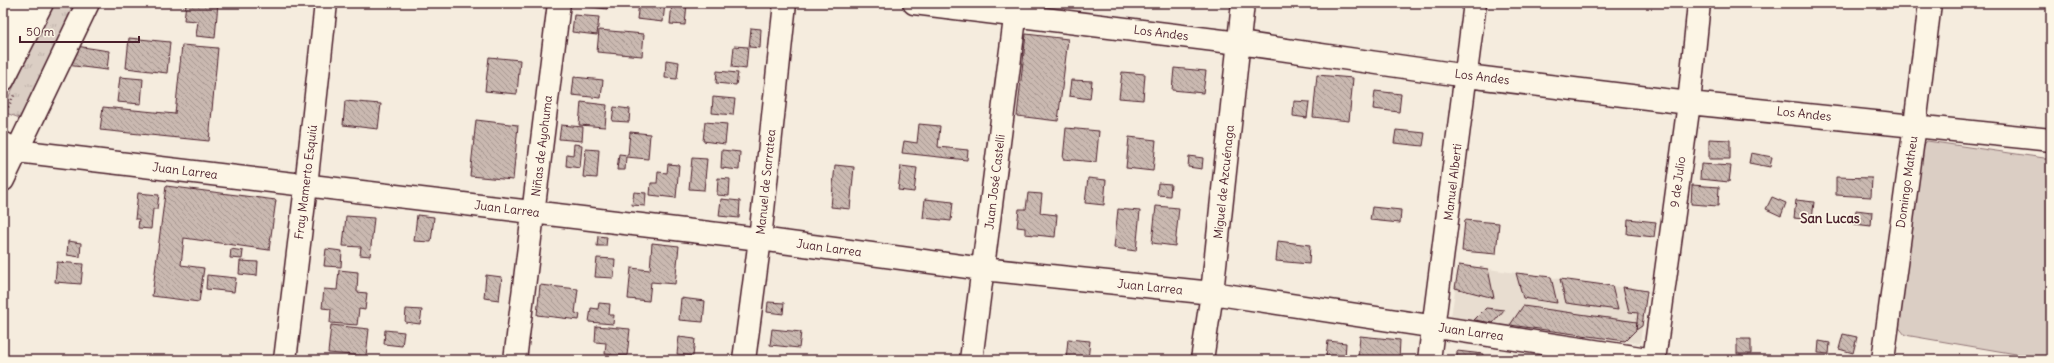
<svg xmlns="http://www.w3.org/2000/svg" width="2054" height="363" font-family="Delius,sans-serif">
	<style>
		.built { fill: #e8ddd0 }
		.grass { fill: url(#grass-tufts); stroke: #927678 }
		.park { fill: #dbcec4; stroke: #927678 }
		.building { fill: url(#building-back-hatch); stroke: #4a1f2b }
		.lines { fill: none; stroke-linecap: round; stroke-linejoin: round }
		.minor-casing { stroke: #4a1f2b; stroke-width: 25 }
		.major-casing { stroke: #4a1f2b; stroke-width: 25 }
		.path { stroke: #4a1f2b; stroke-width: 2.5; stroke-dasharray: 1 3; stroke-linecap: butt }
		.minor { stroke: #fcf5e5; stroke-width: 22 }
		.major { stroke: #fcf5e5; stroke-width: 22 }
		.labels { text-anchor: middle; stroke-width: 3.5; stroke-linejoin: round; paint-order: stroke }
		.street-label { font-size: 12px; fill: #4a1f2b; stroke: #fcf5e5 }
		.neighbourhood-label { font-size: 13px; font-weight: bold; fill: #4a1f2b; stroke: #fcf5e5 }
	</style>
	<defs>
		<pattern id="grass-tufts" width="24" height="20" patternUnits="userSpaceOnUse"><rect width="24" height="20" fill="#dbcec4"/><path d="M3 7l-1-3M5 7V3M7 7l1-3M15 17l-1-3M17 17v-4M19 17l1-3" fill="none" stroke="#bdb0a9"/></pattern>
		<pattern id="building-back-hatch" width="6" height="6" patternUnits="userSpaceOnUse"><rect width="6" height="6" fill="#cab9b1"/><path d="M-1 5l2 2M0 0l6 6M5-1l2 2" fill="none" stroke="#a69690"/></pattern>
	</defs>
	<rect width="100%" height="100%" fill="#f5ecde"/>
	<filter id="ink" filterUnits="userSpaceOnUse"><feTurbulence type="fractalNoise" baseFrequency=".025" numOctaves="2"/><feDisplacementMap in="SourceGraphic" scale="8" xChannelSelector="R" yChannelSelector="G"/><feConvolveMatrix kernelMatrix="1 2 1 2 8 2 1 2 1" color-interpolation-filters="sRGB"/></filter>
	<g filter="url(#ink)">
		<path class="built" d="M 1459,265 L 1647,291 L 1640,343 L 1451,317 Z"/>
		<path class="grass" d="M 53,3 L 90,3 L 31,122 L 3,112 L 3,109 Z"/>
		<path class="park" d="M 1927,141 L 2051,159 L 2051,360 L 1905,335 L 1894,321 L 1915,155 Z"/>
		<path class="building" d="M 186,3 L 218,3 L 215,38 L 196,36 L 198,21 L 184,20 Z
			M 577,3 L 608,3 L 607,9 L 576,5 Z
			M 639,3 L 665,3 L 663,22 L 637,19 Z
			M 672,3 L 687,3 L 685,25 L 670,24 Z
			M 574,15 L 599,17 L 597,35 L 572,32 Z
			M 751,28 L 761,29 L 760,48 L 749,47 Z
			M 599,30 L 644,34 L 642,56 L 597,52 Z
			M 1026,34 L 1068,39 L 1058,121 L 1017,116 Z
			M 129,38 L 170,42 L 167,73 L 126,68 Z
			M 182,45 L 218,48 L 209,141 L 100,130 L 103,107 L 175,114 Z
			M 76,46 L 109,51 L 107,70 L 66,65 Z
			M 734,46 L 748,47 L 746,69 L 732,67 Z
			M 489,57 L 520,60 L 517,94 L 485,91 Z
			M 666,60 L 679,62 L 677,79 L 665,78 Z
			M 1174,68 L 1206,71 L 1203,93 L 1172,90 Z
			M 717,71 L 738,73 L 736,85 L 716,83 Z
			M 1122,72 L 1145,74 L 1143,100 L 1119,98 Z
			M 1317,75 L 1353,78 L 1349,121 L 1313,117 Z
			M 120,77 L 143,79 L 141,104 L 117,102 Z
			M 574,77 L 603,80 L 601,98 L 572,95 Z
			M 1071,80 L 1092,81 L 1090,99 L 1069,96 Z
			M 1375,91 L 1401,94 L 1399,112 L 1373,109 Z
			M 713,97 L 735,99 L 733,115 L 712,113 Z
			M 345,101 L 381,104 L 378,129 L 343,125 Z
			M 1294,101 L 1309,102 L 1307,118 L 1293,116 Z
			M 581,102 L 607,105 L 605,127 L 579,125 Z
			M 614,107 L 630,109 L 629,122 L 612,121 Z
			M 476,120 L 518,125 L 513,180 L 470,176 Z
			M 705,122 L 727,124 L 725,144 L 703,141 Z
			M 919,124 L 940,126 L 938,147 L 968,150 L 967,160 L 902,153 L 904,141 L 917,143 Z
			M 561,125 L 583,127 L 582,141 L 559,139 Z
			M 1066,128 L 1099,131 L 1096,162 L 1063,159 Z
			M 1396,130 L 1425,133 L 1423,146 L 1394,143 Z
			M 630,132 L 650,134 L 648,159 L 626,157 L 625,170 L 617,170 L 619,154 L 628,155 Z
			M 1129,137 L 1156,140 L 1153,171 L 1126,168 Z
			M 1709,139 L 1730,140 L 1730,159 L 1709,159 Z
			M 574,144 L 582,145 L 580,168 L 566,166 L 567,154 L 573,155 Z
			M 586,149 L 599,150 L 597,178 L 583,177 Z
			M 722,150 L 740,152 L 739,170 L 721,168 Z
			M 1751,153 L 1772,157 L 1770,167 L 1749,163 Z
			M 1189,156 L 1203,158 L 1202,169 L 1188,167 Z
			M 692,158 L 707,159 L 704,190 L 689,189 Z
			M 668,164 L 679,165 L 676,198 L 650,195 L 651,183 L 657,183 L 658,172 L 667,173 Z
			M 1701,164 L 1731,166 L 1729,182 L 1700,179 Z
			M 835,165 L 854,167 L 850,209 L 831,207 Z
			M 901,166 L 917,168 L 914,192 L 898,190 Z
			M 1836,177 L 1872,178 L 1871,197 L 1836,195 Z
			M 718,178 L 730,179 L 729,196 L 717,195 Z
			M 1088,178 L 1106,180 L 1104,205 L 1085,203 Z
			M 1158,183 L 1171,184 L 1170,196 L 1157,195 Z
			M 1692,185 L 1719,187 L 1718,206 L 1691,204 Z
			M 166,186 L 276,200 L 269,250 L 184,238 L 181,265 L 204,268 L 199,302 L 152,296 Z
			M 634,192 L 646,193 L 645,206 L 632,205 Z
			M 138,193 L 159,195 L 157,209 L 153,209 L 151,229 L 138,228 L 139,219 L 135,219 Z
			M 1028,193 L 1042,194 L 1040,213 L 1057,215 L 1055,237 L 1025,234 L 1025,228 L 1017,227 L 1019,209 L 1026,209 Z
			M 1772,197 L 1786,203 L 1781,216 L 1766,209 Z
			M 721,199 L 740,201 L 739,218 L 719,216 Z
			M 925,199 L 953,202 L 951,221 L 923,218 Z
			M 1796,200 L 1814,202 L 1812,220 L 1794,218 Z
			M 1156,206 L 1179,208 L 1175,246 L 1152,243 Z
			M 1372,207 L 1401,210 L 1400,223 L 1370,220 Z
			M 1118,209 L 1140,211 L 1136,251 L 1114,248 Z
			M 1856,210 L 1872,212 L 1871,226 L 1854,224 Z
			M 417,215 L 434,217 L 431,242 L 414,241 Z
			M 346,216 L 374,218 L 370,256 L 360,255 L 361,247 L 343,246 Z
			M 1628,219 L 1656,222 L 1654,237 L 1627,234 Z
			M 1465,220 L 1499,223 L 1496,254 L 1462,251 Z
			M 598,236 L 607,237 L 606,246 L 597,246 Z
			M 68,241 L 81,243 L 80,257 L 67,255 Z
			M 1278,241 L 1310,245 L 1309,264 L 1276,261 Z
			M 652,243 L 679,246 L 675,284 L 651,282 L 649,301 L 628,299 L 631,268 L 650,270 Z
			M 231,249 L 243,251 L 242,259 L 230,258 Z
			M 326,249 L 342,251 L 341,267 L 324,266 Z
			M 597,258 L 615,259 L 614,278 L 595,277 Z
			M 240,261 L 258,262 L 257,276 L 239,274 Z
			M 57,262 L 83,264 L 81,284 L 55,282 Z
			M 1459,265 L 1488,269 L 1494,298 L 1455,288 Z
			M 339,270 L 358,272 L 357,292 L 367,293 L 365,310 L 359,309 L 357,325 L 330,323 L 331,309 L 322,308 L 324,289 L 337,290 Z
			M 1516,273 L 1551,277 L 1557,303 L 1523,298 Z
			M 207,275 L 236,278 L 234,292 L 206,289 Z
			M 486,275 L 502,277 L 499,300 L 484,298 Z
			M 1560,279 L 1612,286 L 1618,310 L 1566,303 Z
			M 540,285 L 578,289 L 575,313 L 580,314 L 579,320 L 537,315 Z
			M 1623,287 L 1647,291 L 1642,326 L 1636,330 L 1638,313 L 1629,312 Z
			M 681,298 L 705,301 L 703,322 L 679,320 Z
			M 768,302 L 784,303 L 783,314 L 767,312 Z
			M 599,303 L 610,304 L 609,315 L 614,315 L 613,324 L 589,322 L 591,308 L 598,309 Z
			M 1523,306 L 1637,322 L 1636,330 L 1625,341 L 1510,325 Z
			M 1486,308 L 1504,310 L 1493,323 L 1474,320 Z
			M 406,309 L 422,310 L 420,324 L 405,322 Z
			M 331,325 L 369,329 L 366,356 L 328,353 Z
			M 596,326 L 630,329 L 627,356 L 605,354 L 606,343 L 595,342 Z
			M 772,329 L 801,332 L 799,348 L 770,345 Z
			M 385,330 L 404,332 L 402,346 L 384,344 Z
			M 1843,334 L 1857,337 L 1853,353 L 1839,349 Z
			M 1360,336 L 1400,340 L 1399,360 L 1358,360 Z
			M 679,337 L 695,339 L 693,356 L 677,354 Z
			M 1068,339 L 1090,341 L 1088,360 L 1066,360 Z
			M 1737,339 L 1751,339 L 1751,354 L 1737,354 Z
			M 1328,341 L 1346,343 L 1345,358 L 1326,356 Z
			M 1819,341 L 1830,343 L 1829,354 L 1818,353 Z
			M 1457,351 L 1483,354 L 1482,360 L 1457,360 Z
			M 550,357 L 578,360 L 550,360 Z"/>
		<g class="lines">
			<g class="minor-casing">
				<path id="minor" d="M 914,3 L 1239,43 L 1467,76 L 1689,103 L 2051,140
					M 3,143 L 17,151 L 760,239 L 983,269 L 1212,293 L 1654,360
					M 3,180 L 88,3
					M 285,360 L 306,186 L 326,3
					M 515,360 L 559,3
					M 744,360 L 760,239 L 785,3
					M 971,360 L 1017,3
					M 1202,360 L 1212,293 L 1243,3
					M 1429,360 L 1475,3
					M 1654,360 L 1689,103 L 1699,3
					M 1883,360 L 1915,125 L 1930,3"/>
			</g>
			<g class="major-casing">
				<path id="major" d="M 3,38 L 20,3
					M 3,80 L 42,3"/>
			</g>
			<path class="path" d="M 3,118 L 14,95"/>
			<use href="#minor" class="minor"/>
			<use href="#major" class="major"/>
		</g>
	</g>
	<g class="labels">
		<g class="street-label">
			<text transform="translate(1161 33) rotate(7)" y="4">Los Andes</text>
			<text transform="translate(1482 77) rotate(7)" y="4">Los Andes</text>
			<text transform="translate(1804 114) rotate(6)" y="4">Los Andes</text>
			<text transform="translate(542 146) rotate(-83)" y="4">Niñas de Ayohuma</text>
			<text transform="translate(185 171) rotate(7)" y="4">Juan Larrea</text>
			<text transform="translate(306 182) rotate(-83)" y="4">Fray Mamerto Esquiú</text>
			<text transform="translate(766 182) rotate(-84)" y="4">Manuel de Sarratea</text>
			<text transform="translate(995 182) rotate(-83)" y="4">Juan José Castelli</text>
			<text transform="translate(1224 182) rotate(-84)" y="4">Miguel de Azcuénaga</text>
			<text transform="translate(1453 182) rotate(-83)" y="4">Manuel Alberti</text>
			<text transform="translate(1678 182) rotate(-82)" y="4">9 de Julio</text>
			<text transform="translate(1907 182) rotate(-82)" y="4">Domingo Matheu</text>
			<text transform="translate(507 209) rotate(7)" y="4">Juan Larrea</text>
			<text transform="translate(829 248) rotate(8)" y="4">Juan Larrea</text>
			<text transform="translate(1150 287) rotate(6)" y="4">Juan Larrea</text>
			<text transform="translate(1471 332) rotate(8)" y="4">Juan Larrea</text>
		</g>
		<g class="neighbourhood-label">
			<text x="1830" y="223">San Lucas</text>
		</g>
	</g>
	<rect width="2054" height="363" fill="none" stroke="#fcf5e5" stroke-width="16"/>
	<rect x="8" y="8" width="2038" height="347" fill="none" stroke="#4a1f2b" stroke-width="1.5" filter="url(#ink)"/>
	<path d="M20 36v6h119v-6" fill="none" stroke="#4a1f2b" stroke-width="2"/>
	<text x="26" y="36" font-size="12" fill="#4a1f2b" stroke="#fcf5e5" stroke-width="3" paint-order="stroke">50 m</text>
</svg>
